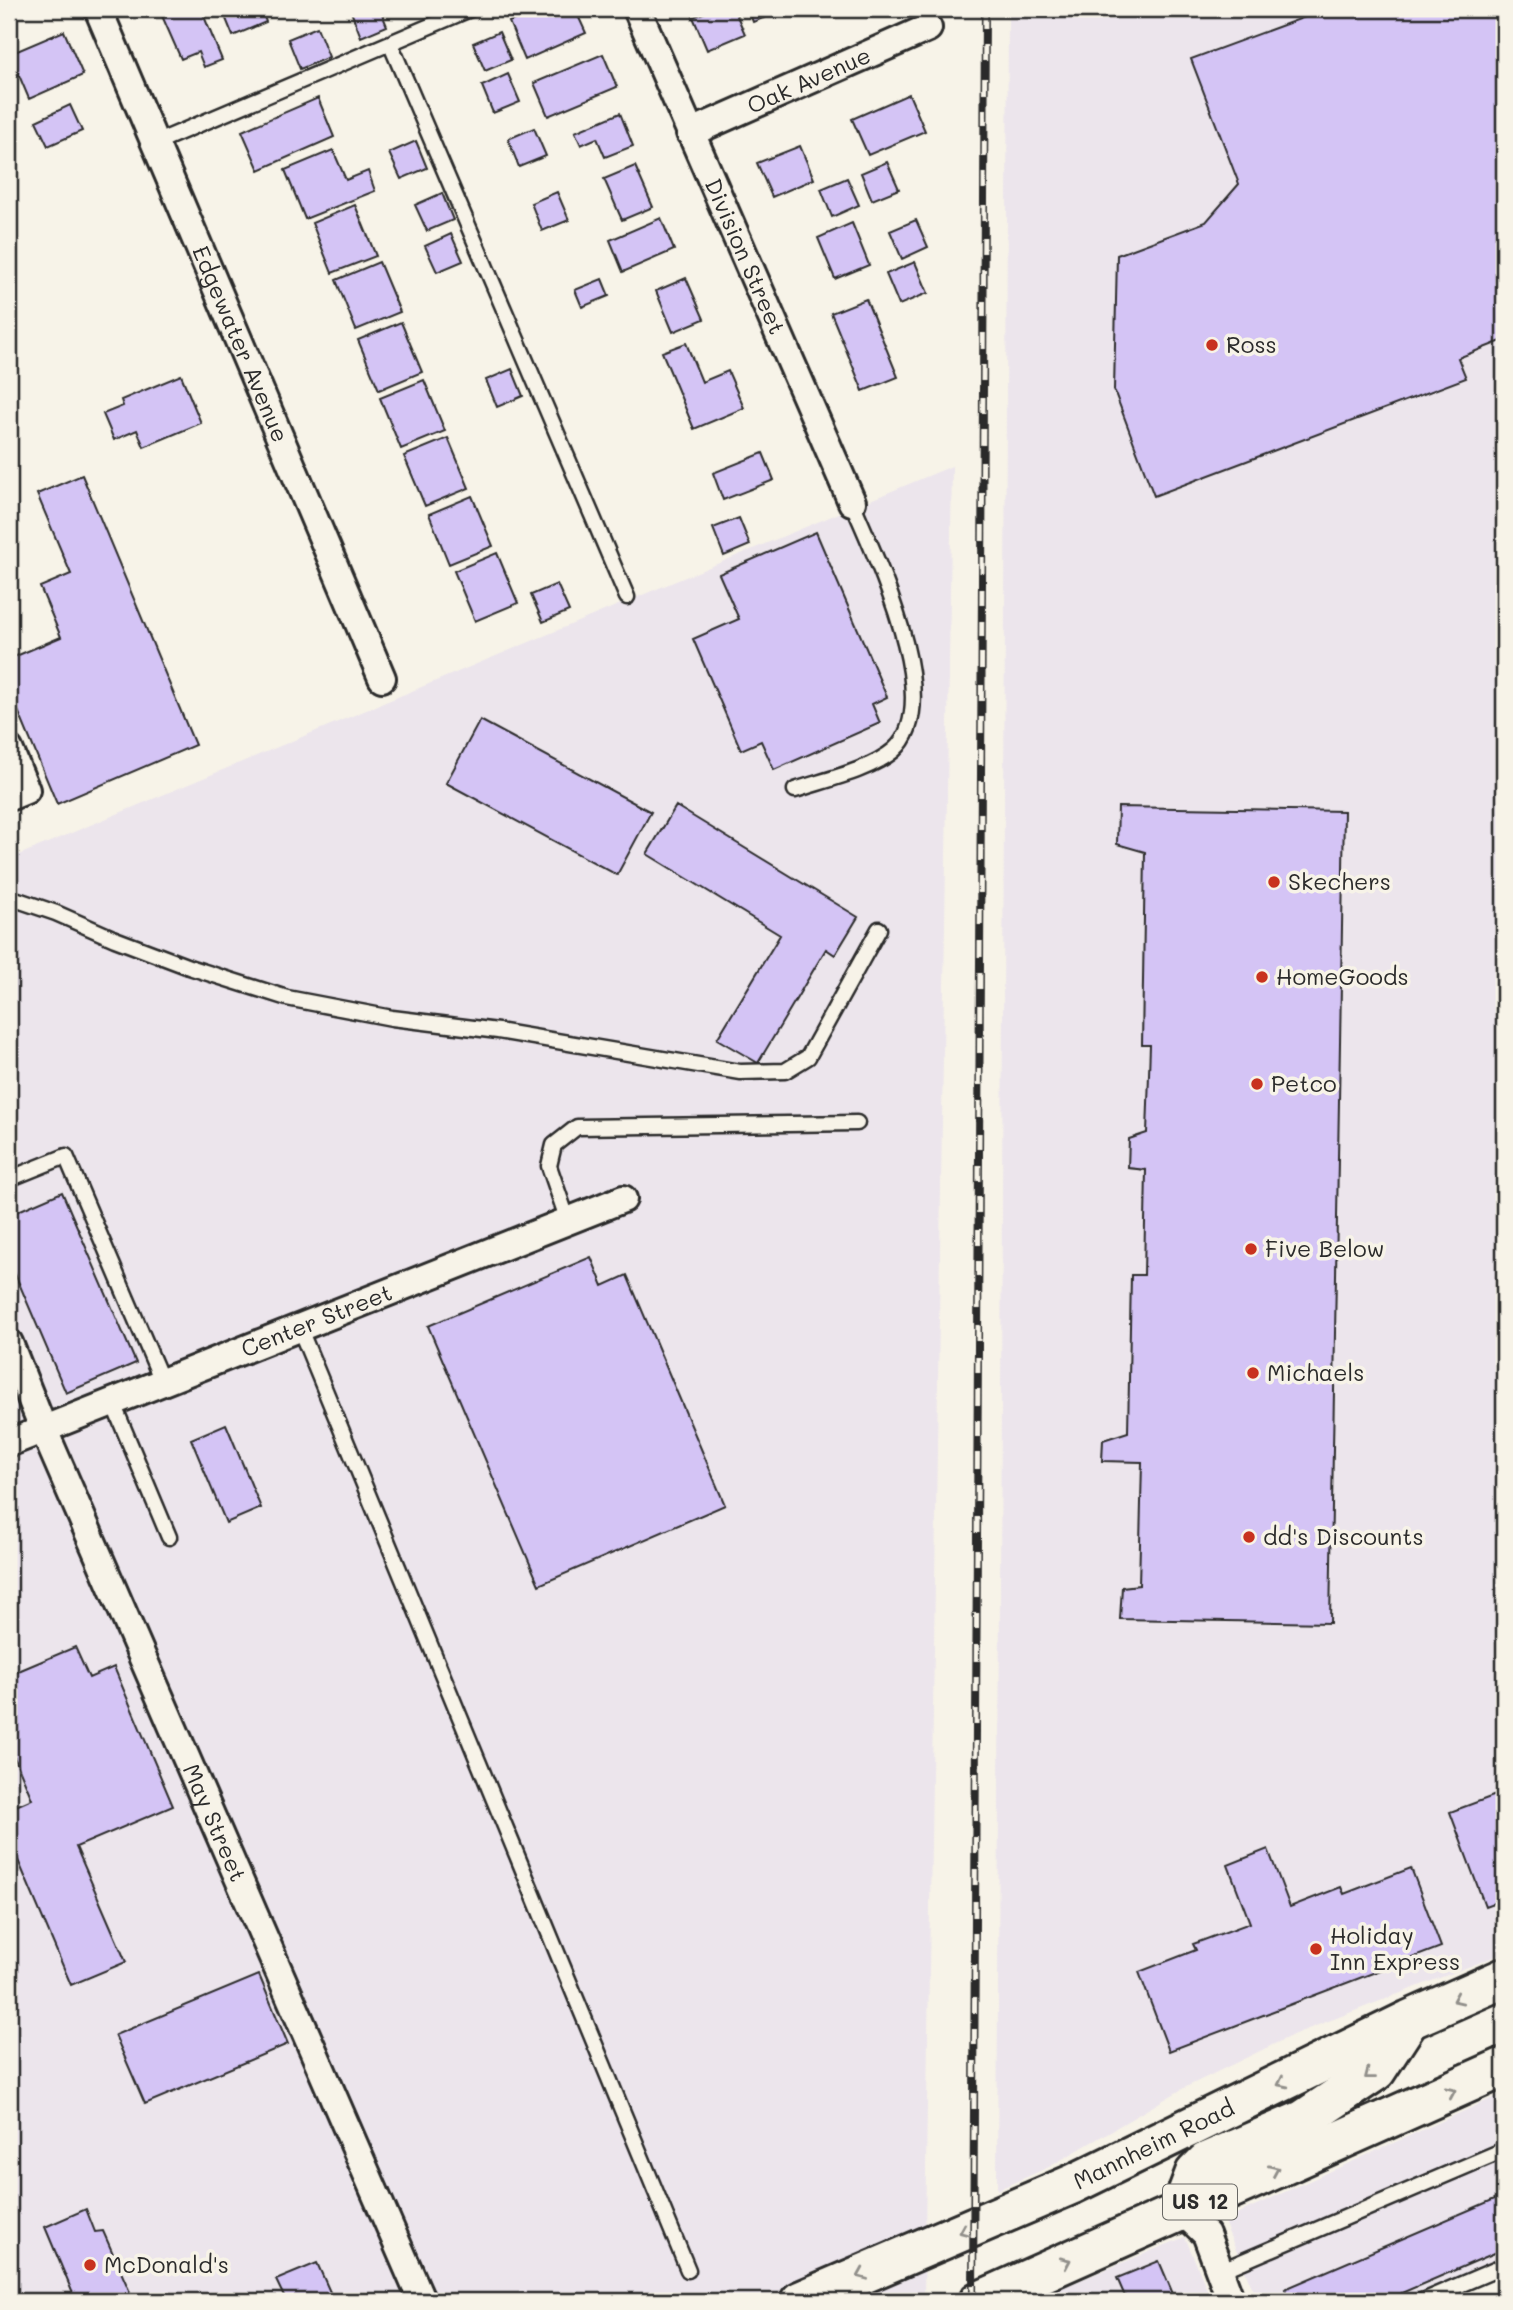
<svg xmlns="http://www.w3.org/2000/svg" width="1513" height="2310" font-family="Mali,sans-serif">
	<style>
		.built { fill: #ece5ec }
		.building { fill: #d4c4f5; stroke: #2b2b2b; stroke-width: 2 }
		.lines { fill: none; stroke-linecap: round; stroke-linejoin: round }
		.lane-casing { stroke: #2b2b2b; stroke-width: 19 }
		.street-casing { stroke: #2b2b2b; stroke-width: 32 }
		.primary-casing { stroke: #2b2b2b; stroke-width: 44 }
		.lane { stroke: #f7f3e8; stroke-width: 14 }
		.street { stroke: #f7f3e8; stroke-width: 26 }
		.primary { stroke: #f7f3e8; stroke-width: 38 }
		.rail-casing { stroke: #2b2b2b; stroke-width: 8 }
		.rail { stroke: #f7f3e8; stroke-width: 5; stroke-dasharray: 16; stroke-linecap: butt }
		.oneway { stroke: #918f8a }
		.poi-dot { fill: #c8321e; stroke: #f7f3e8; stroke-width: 2.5 }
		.labels { text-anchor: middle; stroke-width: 7; stroke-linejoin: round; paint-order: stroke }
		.shield { fill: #f7f3e8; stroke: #686764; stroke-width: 2 }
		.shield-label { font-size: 21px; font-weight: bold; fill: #2b2b2b }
		.street-label { font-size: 23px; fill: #2b2b2b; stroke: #f7f3e8 }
		.poi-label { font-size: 23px; fill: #2b2b2b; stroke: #f7f3e8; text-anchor: start }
	</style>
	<rect width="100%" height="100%" fill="#f7f3e8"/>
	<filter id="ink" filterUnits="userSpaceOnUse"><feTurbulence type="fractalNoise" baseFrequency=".0143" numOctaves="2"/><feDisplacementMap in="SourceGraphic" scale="14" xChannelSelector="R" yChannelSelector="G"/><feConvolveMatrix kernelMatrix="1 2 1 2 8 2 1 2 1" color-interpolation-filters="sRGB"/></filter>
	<g filter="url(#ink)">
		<path class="built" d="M 1008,9 L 1504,9 L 1504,1953 L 1295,2034 L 1184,2088 L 1049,2167 L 997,2190 Z
			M 952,466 L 924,2301 L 9,2301 L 9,859 Z
			M 1504,2093 L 1504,2263 L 1411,2301 L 1258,2301 L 1223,2220 Z
			M 1185,2237 L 1212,2301 L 1037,2301 L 1037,2298 Z"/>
		<path class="building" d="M 159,9 L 201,9 L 222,60 L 204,67 L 198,52 L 181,59 Z
			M 222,9 L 261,9 L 266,22 L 233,36 Z
			M 350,9 L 380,9 L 387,26 L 361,37 Z
			M 538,9 L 575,9 L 586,33 L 525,60 L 509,22 Z
			M 705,9 L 734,9 L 745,34 L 707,50 L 693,17 L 706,12 Z
			M 748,9 L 787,9 L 753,22 Z
			M 1305,9 L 1504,9 L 1504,340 L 1458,358 L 1466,378 L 1154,496 L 1114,390 L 1117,255 L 1206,222 L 1239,184 L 1191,59 L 1308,16 Z
			M 317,27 L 329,57 L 300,69 L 288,39 Z
			M 64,31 L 83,75 L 29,99 L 10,54 Z
			M 499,32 L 511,60 L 485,71 L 473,43 Z
			M 603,54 L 617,87 L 548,116 L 534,83 Z
			M 508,74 L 520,102 L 493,113 L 482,86 Z
			M 909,94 L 925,131 L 868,155 L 852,119 Z
			M 318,98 L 334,137 L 259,170 L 242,131 Z
			M 70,105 L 82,131 L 48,146 L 36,121 Z
			M 620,113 L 633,146 L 605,157 L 597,138 L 581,145 L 575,132 Z
			M 534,128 L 546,156 L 519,167 L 508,139 Z
			M 416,141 L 427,168 L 401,179 L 389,153 Z
			M 800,146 L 814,179 L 772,197 L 757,163 Z
			M 333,150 L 346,180 L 368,171 L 375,191 L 305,219 L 285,170 Z
			M 887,162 L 899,189 L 872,200 L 861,173 Z
			M 635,166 L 653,207 L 622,220 L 604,179 Z
			M 847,178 L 859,205 L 832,217 L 821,189 Z
			M 557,192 L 569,220 L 542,231 L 531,203 Z
			M 442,193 L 453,220 L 427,231 L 415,205 Z
			M 355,205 L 376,256 L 332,273 L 312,223 Z
			M 661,218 L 674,250 L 623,272 L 610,240 Z
			M 916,220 L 928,247 L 902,259 L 890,231 Z
			M 852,223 L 869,265 L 835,279 L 818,238 Z
			M 451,234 L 463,261 L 437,272 L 425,246 Z
			M 379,262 L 400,312 L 356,330 L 336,280 Z
			M 915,262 L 928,293 L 899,305 L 886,274 Z
			M 686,278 L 704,319 L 673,332 L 656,291 Z
			M 602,279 L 609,296 L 582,307 L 575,290 Z
			M 866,299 L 898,377 L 863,391 L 831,313 Z
			M 401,322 L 422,372 L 379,390 L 358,340 Z
			M 686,343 L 702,382 L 728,371 L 744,408 L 694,429 L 662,352 Z
			M 512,369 L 523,396 L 497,407 L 486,380 Z
			M 181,375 L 201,423 L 144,447 L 137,430 L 114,440 L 103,414 L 123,406 L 121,400 Z
			M 424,380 L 445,431 L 401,449 L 380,398 Z
			M 448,438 L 469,488 L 425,506 L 404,456 Z
			M 763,453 L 774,480 L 723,500 L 713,473 Z
			M 82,475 L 195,745 L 57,804 L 9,689 L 9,659 L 61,637 L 40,587 L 71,574 L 37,494 Z
			M 472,496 L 493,546 L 449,564 L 429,514 Z
			M 739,518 L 750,545 L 724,556 L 713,528 Z
			M 816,532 L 887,697 L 872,704 L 880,723 L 774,770 L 761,741 L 741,750 L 693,639 L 739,619 L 719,574 Z
			M 497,553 L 518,603 L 475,621 L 454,571 Z
			M 557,584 L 569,611 L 543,622 L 531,595 Z
			M 480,720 L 651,812 L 617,875 L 446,783 Z
			M 676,806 L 858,917 L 835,955 L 826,949 L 758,1063 L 717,1039 L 780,935 L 647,854 Z
			M 1118,807 L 1344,811 L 1330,1623 L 1120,1619 L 1122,1587 L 1139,1585 L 1142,1462 L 1102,1461 L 1103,1440 L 1128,1432 L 1131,1275 L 1144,1275 L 1146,1170 L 1128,1168 L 1129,1139 L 1147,1133 L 1150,1045 L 1142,1045 L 1145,852 L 1117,844 Z
			M 62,1192 L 136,1363 L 66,1393 L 9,1260 L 9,1215 Z
			M 591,1257 L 603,1286 L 627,1275 L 725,1505 L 539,1585 L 428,1326 Z
			M 226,1424 L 261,1508 L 226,1523 L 191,1439 Z
			M 75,1647 L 89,1678 L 114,1667 L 173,1806 L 76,1847 L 126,1962 L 71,1985 L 9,1839 L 9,1809 L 32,1799 L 9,1745 L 9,1675 Z
			M 1504,1792 L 1504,1899 L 1485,1906 L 1450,1812 Z
			M 1268,1849 L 1290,1907 L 1341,1887 L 1344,1894 L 1411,1868 L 1441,1947 L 1169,2051 L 1139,1972 L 1196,1950 L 1193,1944 L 1250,1923 L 1228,1865 Z
			M 259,1975 L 288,2044 L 145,2104 L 115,2035 Z
			M 1504,2195 L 1504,2249 L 1383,2301 L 1290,2301 L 1285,2289 Z
			M 86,2209 L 95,2232 L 103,2231 L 133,2299 L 127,2301 L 76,2301 L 45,2227 Z
			M 1159,2261 L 1176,2301 L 1127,2301 L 1117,2278 Z
			M 317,2263 L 334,2301 L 286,2301 L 276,2280 Z"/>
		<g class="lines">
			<g class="lane-casing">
				<path id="lane" d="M 390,43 L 627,597
					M 155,143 L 470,9
					M 795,790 C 825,780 871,770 894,750 C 947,703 874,555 852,502
					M 9,897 L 56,913 L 115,939 L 189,967 L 287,998 L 392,1018 L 498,1031 L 740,1072 L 785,1071 L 808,1057 L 879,929
					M 9,1179 L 66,1156 L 162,1381
					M 568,1221 L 549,1166 L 554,1145 L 577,1127 L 857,1123
					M 299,1327 L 688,2270
					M 112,1401 L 169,1537
					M 1220,2271 L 1504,2150
					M 1422,2301 L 1504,2266"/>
			</g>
			<g class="street-casing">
				<g id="street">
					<path id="s1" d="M 98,9 L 382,678"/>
					<path id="s2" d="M 637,9 L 852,502"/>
					<path id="s3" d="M 690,133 L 928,28"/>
					<path d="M 9,749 L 26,790 L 9,797"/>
					<path id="s4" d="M 9,1343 L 43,1428 L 422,2301"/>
					<path id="s5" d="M 9,1443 L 623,1199"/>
					<path d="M 1181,2210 L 1206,2234 L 1231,2301"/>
				</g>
			</g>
			<g class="primary-casing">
				<g id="primary">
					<path d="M 1181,2210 L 1195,2173 L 1206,2162 L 1303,2120 L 1376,2071 L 1408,2022"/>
					<path id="s6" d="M 800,2301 L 1073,2184 L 1409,2020 L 1504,1978"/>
					<path d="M 979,2301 L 1504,2067"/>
				</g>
			</g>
			<use href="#lane" class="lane"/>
			<use href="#street" class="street"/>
			<use href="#primary" class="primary"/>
			<g class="rail-casing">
				<path id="rail" d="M 973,2301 L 985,9"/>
			</g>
			<use href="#rail" class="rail"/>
		</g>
		<defs><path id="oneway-chevron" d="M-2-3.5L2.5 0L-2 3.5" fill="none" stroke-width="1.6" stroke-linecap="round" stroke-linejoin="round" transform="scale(1.75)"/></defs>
		<g class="oneway">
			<use href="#oneway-chevron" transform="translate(1457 1999) rotate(156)"/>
			<use href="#oneway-chevron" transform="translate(1369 2075) rotate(142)"/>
			<use href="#oneway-chevron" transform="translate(1282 2083) rotate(154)"/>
			<use href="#oneway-chevron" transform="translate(1451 2092) rotate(-24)"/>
			<use href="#oneway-chevron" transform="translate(1274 2170) rotate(-24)"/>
			<use href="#oneway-chevron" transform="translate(964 2231) rotate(157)"/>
			<use href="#oneway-chevron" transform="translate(1066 2262) rotate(-24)"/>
			<use href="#oneway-chevron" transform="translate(862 2275) rotate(157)"/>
		</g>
	</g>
	<g class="poi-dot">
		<circle cx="1212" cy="345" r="7"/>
		<circle cx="1274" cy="882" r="7"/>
		<circle cx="1262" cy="977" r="7"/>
		<circle cx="1257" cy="1084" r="7"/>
		<circle cx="1251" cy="1249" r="7"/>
		<circle cx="1253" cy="1373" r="7"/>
		<circle cx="1249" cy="1537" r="7"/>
		<circle cx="1316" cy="1949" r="7"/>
		<circle cx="90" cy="2265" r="7"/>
	</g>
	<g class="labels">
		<rect class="shield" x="1163" y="2184.5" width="74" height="35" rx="5"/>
		<g class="shield-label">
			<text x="1200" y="2209">US 12</text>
		</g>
		<g class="street-label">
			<text dy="8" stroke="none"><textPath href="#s3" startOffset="130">Oak Avenue</textPath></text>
			<text dy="8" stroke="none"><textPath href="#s2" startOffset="270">Division Street</textPath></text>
			<text dy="8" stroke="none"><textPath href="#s1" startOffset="364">Edgewater Avenue</textPath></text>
			<text dy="8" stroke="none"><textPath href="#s5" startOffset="331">Center Street</textPath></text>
			<text dy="8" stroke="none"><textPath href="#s4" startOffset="522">May Street</textPath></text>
			<text dy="8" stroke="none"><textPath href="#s6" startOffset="387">Mannheim Road</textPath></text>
		</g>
		<g class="poi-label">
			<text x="1226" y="353">Ross</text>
			<text x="1288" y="890">Skechers</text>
			<text x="1276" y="985">HomeGoods</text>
			<text x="1271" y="1092">Petco</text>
			<text x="1265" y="1257">Five Below</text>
			<text x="1267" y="1381">Michaels</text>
			<text x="1263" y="1545">dd's Discounts</text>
			<text x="1330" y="1944">Holiday<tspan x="1330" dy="26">Inn Express</tspan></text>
			<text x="104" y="2273">McDonald's</text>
		</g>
	</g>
	<rect width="1513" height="2310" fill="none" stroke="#f7f3e8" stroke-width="35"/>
	<rect x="18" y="18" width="1478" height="2275" fill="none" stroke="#2b2b2b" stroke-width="2.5" filter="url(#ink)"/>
</svg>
